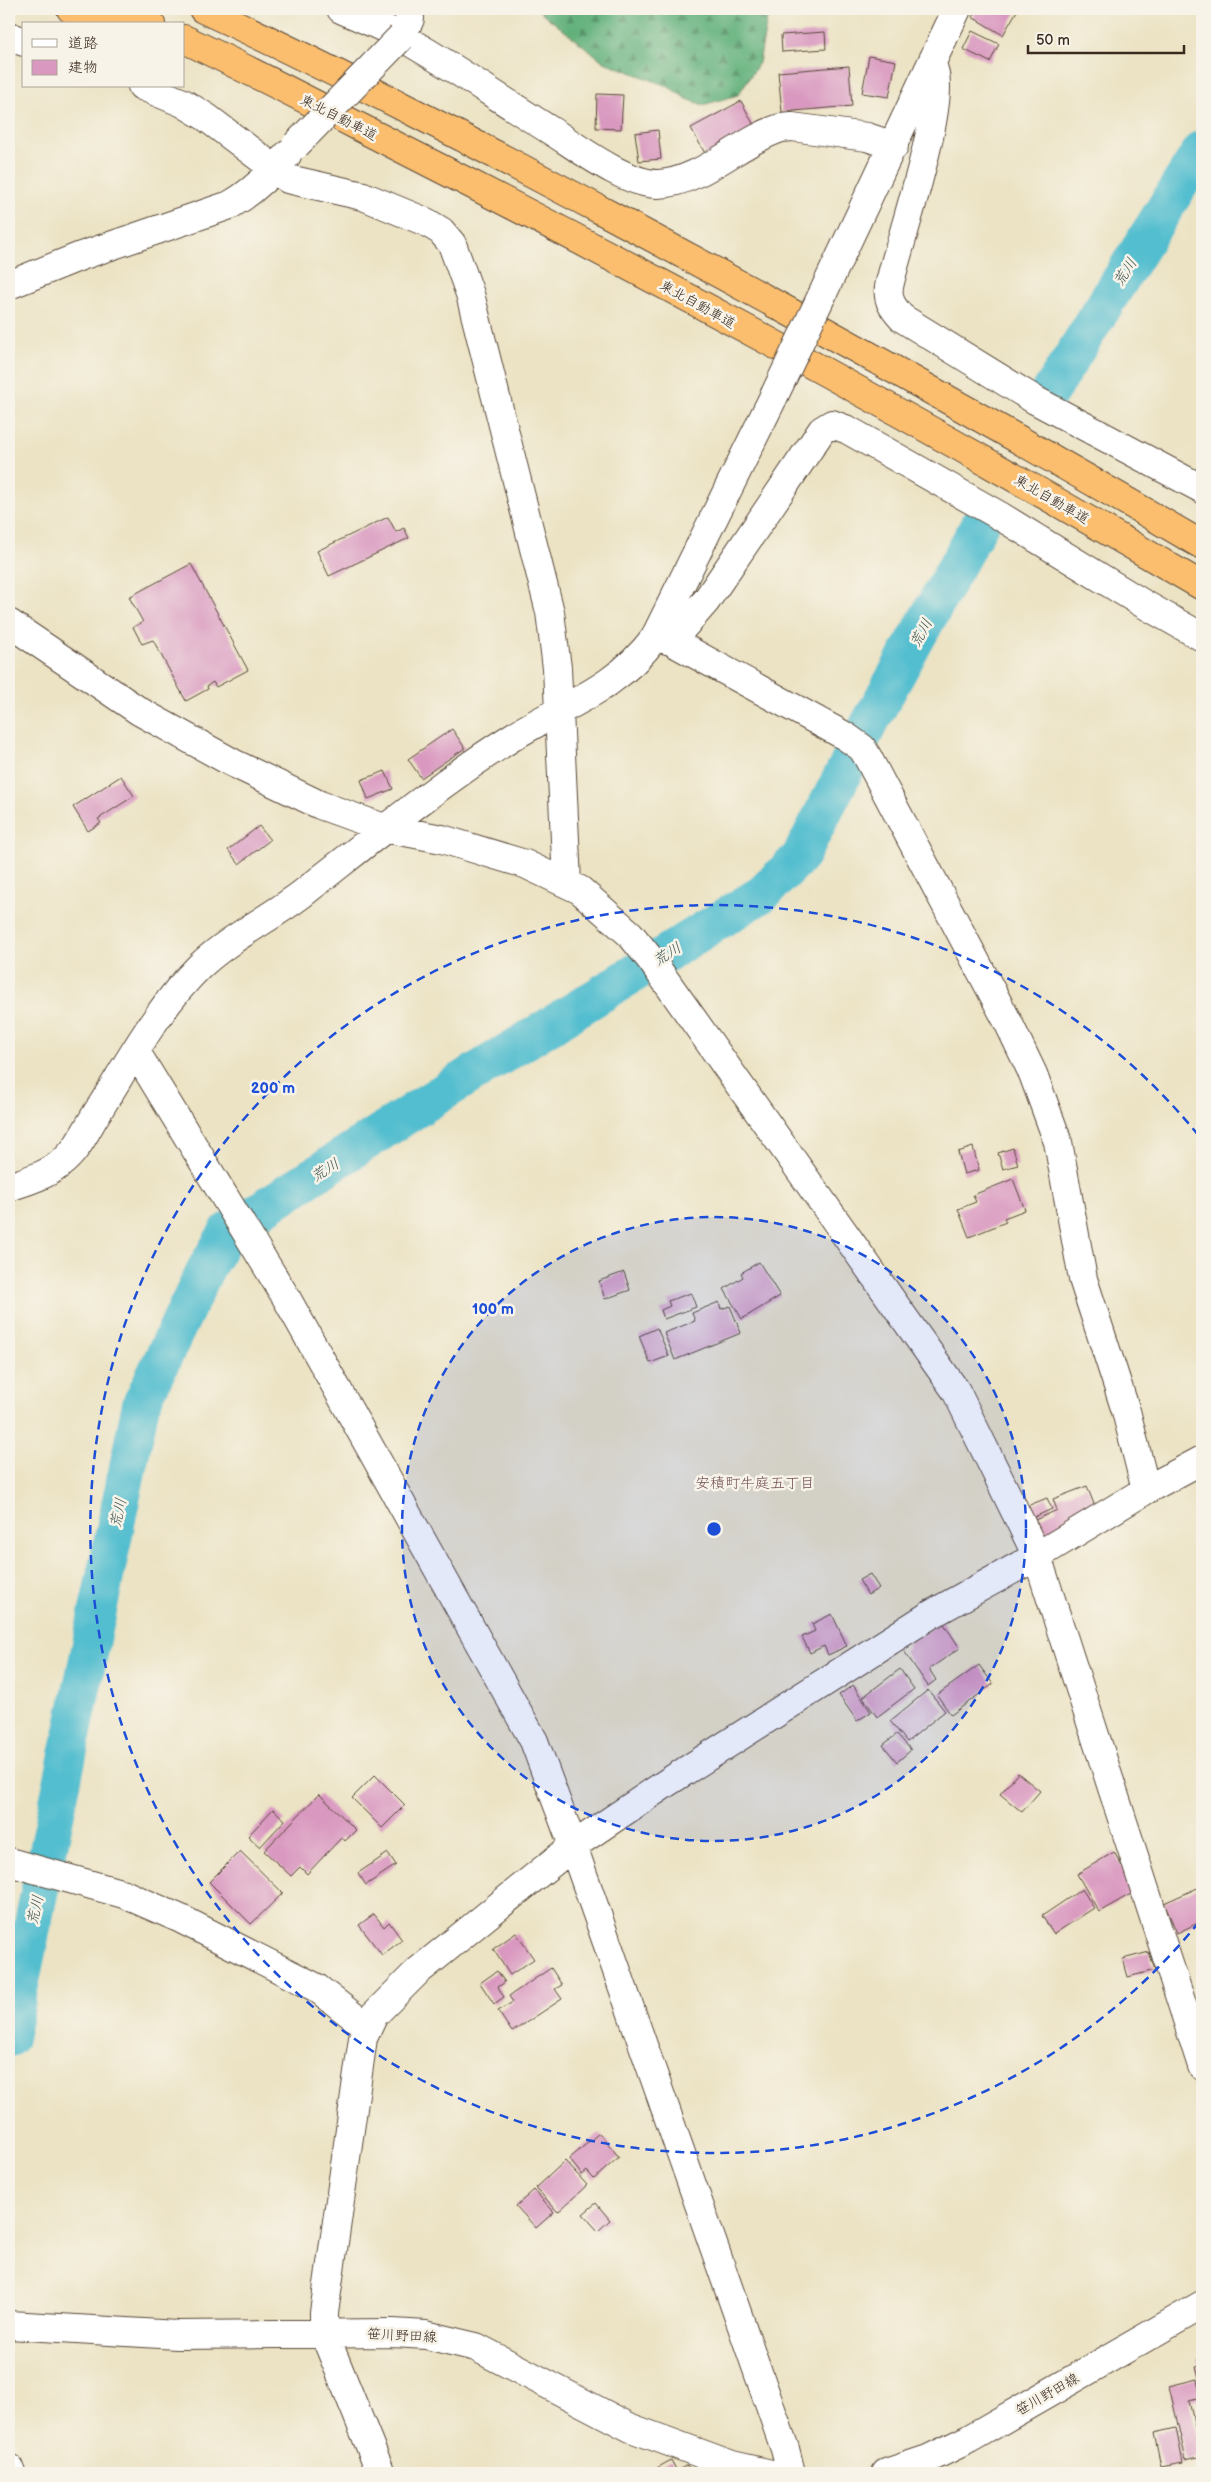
<svg xmlns="http://www.w3.org/2000/svg" width="1211" height="2482" font-family="'Balsamiq Sans','Klee One',sans-serif">
	<style>
		.forest { fill: url(#forest-firs); stroke: #4e6d4c }
		.lines { fill: none; stroke-linecap: round; stroke-linejoin: round }
		.river { stroke: #53becf; stroke-width: 38 }
		.building { fill: #d998c0 }
		.minor-casing { stroke: #564637; stroke-width: 30 }
		.highway-casing { stroke: #564637; stroke-width: 30 }
		.minor { stroke: #fff; stroke-width: 28 }
		.highway { stroke: #fbbe6e; stroke-width: 28 }
		.minor-bridge-casing { stroke: #564637; stroke-width: 30; stroke-linecap: butt }
		.minor-bridge { stroke: #fff; stroke-width: 28 }
		.ring { fill: none; stroke: #1d4ed8; stroke-width: 2.5; stroke-dasharray: 9 6 }
		.labels { text-anchor: middle; stroke-width: 5; stroke-linejoin: round; paint-order: stroke }
		.street-label { font-size: 14px; fill: #3b2a1e; stroke: #f7f3e8 }
		.water-label { font-size: 15px; font-style: italic; fill: #425653; stroke: #f7f3e8 }
		.neighbourhood-label { font-size: 15px; fill: #725057; stroke: #f7f3e8 }
		.centre { fill: #1d4ed8; stroke: #f7f3e8; stroke-width: 2.5 }
		.ring-label { font-size: 15px; text-anchor: middle; font-weight: bold; fill: #1d4ed8; stroke: #f7f3e8; stroke-width: 5; stroke-linejoin: round; paint-order: stroke }
	</style>
	<defs>
		<pattern id="forest-firs" width="22" height="20" patternUnits="userSpaceOnUse" patternTransform="scale(1.25)"><rect width="22" height="20" fill="#60b07a"/><path d="M5 1l3.5 6h-7zM16 11l3.5 6h-7z" fill="#508f63"/></pattern>
	</defs>
	<rect width="100%" height="100%" fill="#f7f3e8"/>
	<filter id="ink" filterUnits="userSpaceOnUse"><feTurbulence type="fractalNoise" baseFrequency=".02" numOctaves="2"/><feDisplacementMap in="SourceGraphic" scale="10" xChannelSelector="R" yChannelSelector="G"/><feConvolveMatrix kernelMatrix="1 2 1 2 8 2 1 2 1" color-interpolation-filters="sRGB"/></filter>
	<filter id="wash" filterUnits="userSpaceOnUse"><feTurbulence type="fractalNoise" baseFrequency=".0096" numOctaves="4" result="noise"/><feDisplacementMap in="SourceGraphic" scale="20" xChannelSelector="R" yChannelSelector="G"/><feGaussianBlur stdDeviation="1.12" result="paint"/><feColorMatrix in="noise" values="0 0 0 0 0 0 0 0 0 0 0 0 0 0 0 0 0 1.4 0 .05"/><feComposite in="paint" operator="in"/></filter>
	<g filter="url(#wash)">
		<rect width="100%" height="100%" fill="#ece3c4"/>
		<path class="forest" d="M 537,9 L 769,9 L 759,63 L 738,95 L 703,105 L 687,99 L 667,86 L 604,62 Z"/>
		<g class="lines">
			<path class="river" d="M 1048,395 L 1202,149
				M 9,2038 L 141,1404 L 205,1270 L 228,1231 L 429,1101 L 762,894 L 800,857 L 869,724 L 983,518"/>
		</g>
		<g id="blocks">
			<path class="building" d="M 977,9 L 1018,9 L 1003,35 L 972,17 Z
				M 972,31 L 999,44 L 990,62 L 963,49 Z
				M 825,32 L 826,49 L 782,52 L 781,35 Z
				M 869,56 L 896,61 L 889,97 L 862,93 Z
				M 849,66 L 852,106 L 782,112 L 778,72 Z
				M 597,94 L 623,95 L 621,129 L 596,128 Z
				M 741,101 L 757,131 L 707,157 L 691,128 Z
				M 658,130 L 661,159 L 639,161 L 635,133 Z
				M 388,517 L 396,532 L 404,528 L 409,538 L 329,576 L 317,551 Z
				M 191,564 L 248,670 L 216,687 L 213,682 L 207,686 L 208,689 L 186,701 L 153,640 L 142,644 L 133,627 L 143,622 L 129,597 Z
				M 452,729 L 465,748 L 421,778 L 408,759 Z
				M 385,771 L 393,789 L 368,799 L 361,780 Z
				M 121,776 L 134,796 L 98,819 L 101,823 L 88,831 L 73,807 Z
				M 259,826 L 270,840 L 239,864 L 228,850 Z
				M 973,1147 L 979,1170 L 964,1174 L 958,1152 Z
				M 1013,1148 L 1018,1165 L 1003,1169 L 998,1153 Z
				M 1013,1179 L 1025,1210 L 1004,1218 L 1006,1222 L 969,1237 L 958,1209 L 976,1202 L 973,1195 Z
				M 759,1262 L 780,1296 L 742,1319 L 724,1289 L 743,1277 L 741,1273 Z
				M 624,1272 L 630,1290 L 605,1299 L 599,1281 Z
				M 691,1293 L 696,1307 L 664,1319 L 661,1310 L 670,1306 L 668,1301 Z
				M 719,1302 L 721,1309 L 730,1306 L 741,1333 L 675,1360 L 664,1333 L 695,1321 L 692,1313 Z
				M 657,1328 L 669,1356 L 650,1363 L 639,1336 Z
				M 1087,1486 L 1097,1512 L 1043,1540 L 1035,1520 L 1057,1510 L 1053,1499 Z
				M 1047,1498 L 1052,1509 L 1032,1518 L 1027,1506 Z
				M 870,1574 L 879,1588 L 868,1595 L 859,1580 Z
				M 832,1614 L 847,1646 L 828,1655 L 824,1646 L 810,1653 L 802,1637 L 815,1631 L 812,1624 Z
				M 942,1621 L 960,1648 L 929,1669 L 936,1680 L 928,1686 L 904,1651 L 909,1648 L 907,1644 Z
				M 979,1665 L 993,1684 L 951,1715 L 937,1695 Z
				M 900,1669 L 914,1689 L 877,1717 L 863,1697 Z
				M 853,1685 L 871,1712 L 857,1721 L 839,1695 Z
				M 928,1690 L 945,1711 L 907,1742 L 890,1721 Z
				M 897,1734 L 911,1750 L 897,1762 L 883,1745 Z
				M 1018,1773 L 1040,1791 L 1022,1812 L 1000,1794 Z
				M 375,1775 L 405,1805 L 382,1828 L 352,1798 Z
				M 319,1794 L 356,1830 L 345,1841 L 342,1837 L 307,1874 L 300,1867 L 291,1876 L 264,1851 Z
				M 273,1809 L 285,1820 L 260,1847 L 248,1836 Z
				M 240,1851 L 283,1893 L 251,1924 L 209,1882 Z
				M 1114,1852 L 1136,1891 L 1099,1912 L 1077,1874 Z
				M 388,1853 L 396,1865 L 366,1885 L 358,1873 Z
				M 1202,1886 L 1202,1921 L 1177,1933 L 1164,1903 Z
				M 1082,1889 L 1094,1908 L 1054,1934 L 1042,1916 Z
				M 374,1914 L 384,1927 L 389,1922 L 402,1940 L 382,1955 L 359,1925 Z
				M 516,1933 L 534,1959 L 510,1975 L 493,1949 Z
				M 1149,1952 L 1155,1970 L 1128,1977 L 1123,1959 Z
				M 551,1968 L 562,1985 L 555,1989 L 562,1999 L 512,2032 L 498,2011 L 513,2002 L 509,1996 Z
				M 497,1971 L 505,1982 L 498,1987 L 504,1997 L 494,2004 L 480,1983 Z
				M 599,2133 L 619,2157 L 594,2179 L 587,2171 L 582,2175 L 569,2159 Z
				M 565,2161 L 587,2185 L 558,2212 L 536,2188 Z
				M 534,2190 L 554,2212 L 536,2228 L 516,2206 Z
				M 596,2203 L 610,2220 L 598,2231 L 583,2214 Z
				M 1202,2357 L 1202,2388 L 1196,2367 L 1200,2366 L 1198,2359 Z
				M 1197,2379 L 1201,2398 L 1189,2401 L 1202,2456 L 1186,2460 L 1169,2386 Z
				M 1176,2428 L 1183,2463 L 1161,2467 L 1154,2433 Z
				M 671,2460 L 677,2471 L 687,2465 L 692,2473 L 648,2473 Z"/>
		</g>
	</g>
	<g filter="url(#ink)">
		<use href="#blocks" fill-opacity="0" stroke="#564637" stroke-width="1"/>
		<g class="lines">
			<g class="minor-casing">
				<path id="minor" d="M 341,9 C 361,18 383,26 403,38 C 454,67 503,101 553,132 C 580,149 626,184 658,184 C 700,183 743,139 781,128 L 792,127 L 867,137 L 894,146
					M 9,36 L 24,42
					M 401,37 L 410,19 L 409,9
					M 932,65 C 951,96 897,246 889,287 C 887,300 893,308 902,318 L 1035,400 L 1202,489
					M 142,86 L 183,103 L 206,117 L 288,179 L 363,196 L 426,222 L 441,231 L 452,244 L 470,294 L 550,612 L 557,668 L 567,883
					M 9,285 L 81,256 L 230,205 C 253,192 270,175 287,155
					M 823,293 L 957,9
					M 9,623 L 139,711 L 233,763 L 320,805 L 384,828 L 442,839 L 525,864 L 580,890 L 630,934 L 651,960 L 956,1391 L 1037,1556 L 1202,2066
					M 655,637 L 671,641 L 845,736 L 862,748 L 867,756 L 1009,1024 L 1033,1074 L 1058,1142 L 1083,1279 L 1126,1411 L 1146,1490
					M 671,641 L 706,601 L 822,430 L 832,424 L 848,430 L 1000,516 L 1142,603 L 1202,637
					M 136,1052 L 287,1299 L 534,1741 L 573,1846 L 785,2449 L 791,2473
					M 9,1187 C 26,1181 45,1176 60,1164 C 79,1150 87,1127 100,1108 C 130,1060 159,1006 200,966 C 231,937 269,919 302,894 C 371,840 437,785 511,738 C 565,704 615,691 655,637 L 774,396
					M 9,1862 L 124,1894 L 181,1919 L 317,1988 L 367,2027
					M 9,2325 L 177,2335 L 393,2333 L 426,2335 L 476,2347 L 631,2428 L 732,2465 L 767,2473
					M 9,2468 L 11,2473
					M 381,2473 L 324,2333 L 324,2313 L 363,2038 L 374,2015 L 417,1972 L 573,1846 L 668,1782 L 930,1615 L 1037,1556 L 1146,1490 L 1202,1460
					M 886,2473 L 928,2459 L 969,2439 L 1202,2305"/>
			</g>
			<g class="highway-casing">
				<path id="highway" d="M 71,9 L 104,24
					M 119,9 L 151,24
					M 203,9 C 341,73 476,144 610,215 C 809,321 1007,431 1202,545
					M 184,39 C 266,78 347,121 428,162 C 690,295 948,437 1202,586"/>
			</g>
			<use href="#minor" class="minor"/>
			<use href="#highway" class="highway"/>
			<g class="minor-bridge-casing">
				<path id="minor-bridge" d="M 296,145 L 401,37
					M 774,396 L 823,293"/>
			</g>
			<use href="#minor-bridge" class="minor-bridge"/>
		</g>
	</g>
	<circle cx="714" cy="1529" r="312" fill="#1d4ed8" fill-opacity=".12"/>
	<g class="ring">
		<circle cx="714" cy="1529" r="312"/>
		<path d="M1199 1922A624 624 0 1 1 1199 1136"/>
	</g>
	<g class="labels">
		<g class="street-label">
			<text transform="translate(339 117) rotate(27)" y="5">東北自動車道</text>
			<text transform="translate(698 304) rotate(29)" y="5">東北自動車道</text>
			<text transform="translate(1052 499) rotate(30)" y="5">東北自動車道</text>
			<text transform="translate(402 2335) rotate(3)" y="5">笹川野田線</text>
			<text transform="translate(1047 2394) rotate(-30)" y="5">笹川野田線</text>
		</g>
		<g class="water-label">
			<text transform="translate(1125 272) rotate(-58)" y="5">荒川</text>
			<text transform="translate(921 633) rotate(-62)" y="5">荒川</text>
			<text transform="translate(667 954) rotate(-32)" y="5">荒川</text>
			<text transform="translate(325 1170) rotate(-32)" y="5">荒川</text>
			<text transform="translate(118 1513) rotate(-78)" y="5">荒川</text>
			<text transform="translate(35 1910) rotate(-78)" y="5">荒川</text>
		</g>
		<g class="neighbourhood-label">
			<text x="755" y="1488">安積町牛庭五丁目</text>
		</g>
	</g>
	<circle cx="714" cy="1529" r="8" class="centre"/>
	<g class="ring-label">
		<text x="273" y="1093">200 m</text>
		<text x="493" y="1314">100 m</text>
	</g>
	<rect width="1211" height="2482" fill="none" stroke="#f7f3e8" stroke-width="30"/>
	<rect x="22" y="22" width="162" height="65" fill="#f7f3e8" stroke="#aca397"/>
	<rect x="32" y="39" width="25" height="8" fill="#ffffff" stroke="#aca397"/>
	<text x="68" y="48" font-size="15" fill="#3b2a1e">道路</text>
	<rect x="32" y="60" width="25" height="15" fill="#d998c0" stroke="#aca397"/>
	<text x="68" y="72" font-size="15" fill="#3b2a1e">建物</text>
	<path d="M1028 45v8h156v-8" fill="none" stroke="#3b2a1e" stroke-width="2.5"/>
	<text x="1036" y="45" font-size="15" fill="#3b2a1e" stroke="#f7f3e8" stroke-width="4" paint-order="stroke">50 m</text>
</svg>
